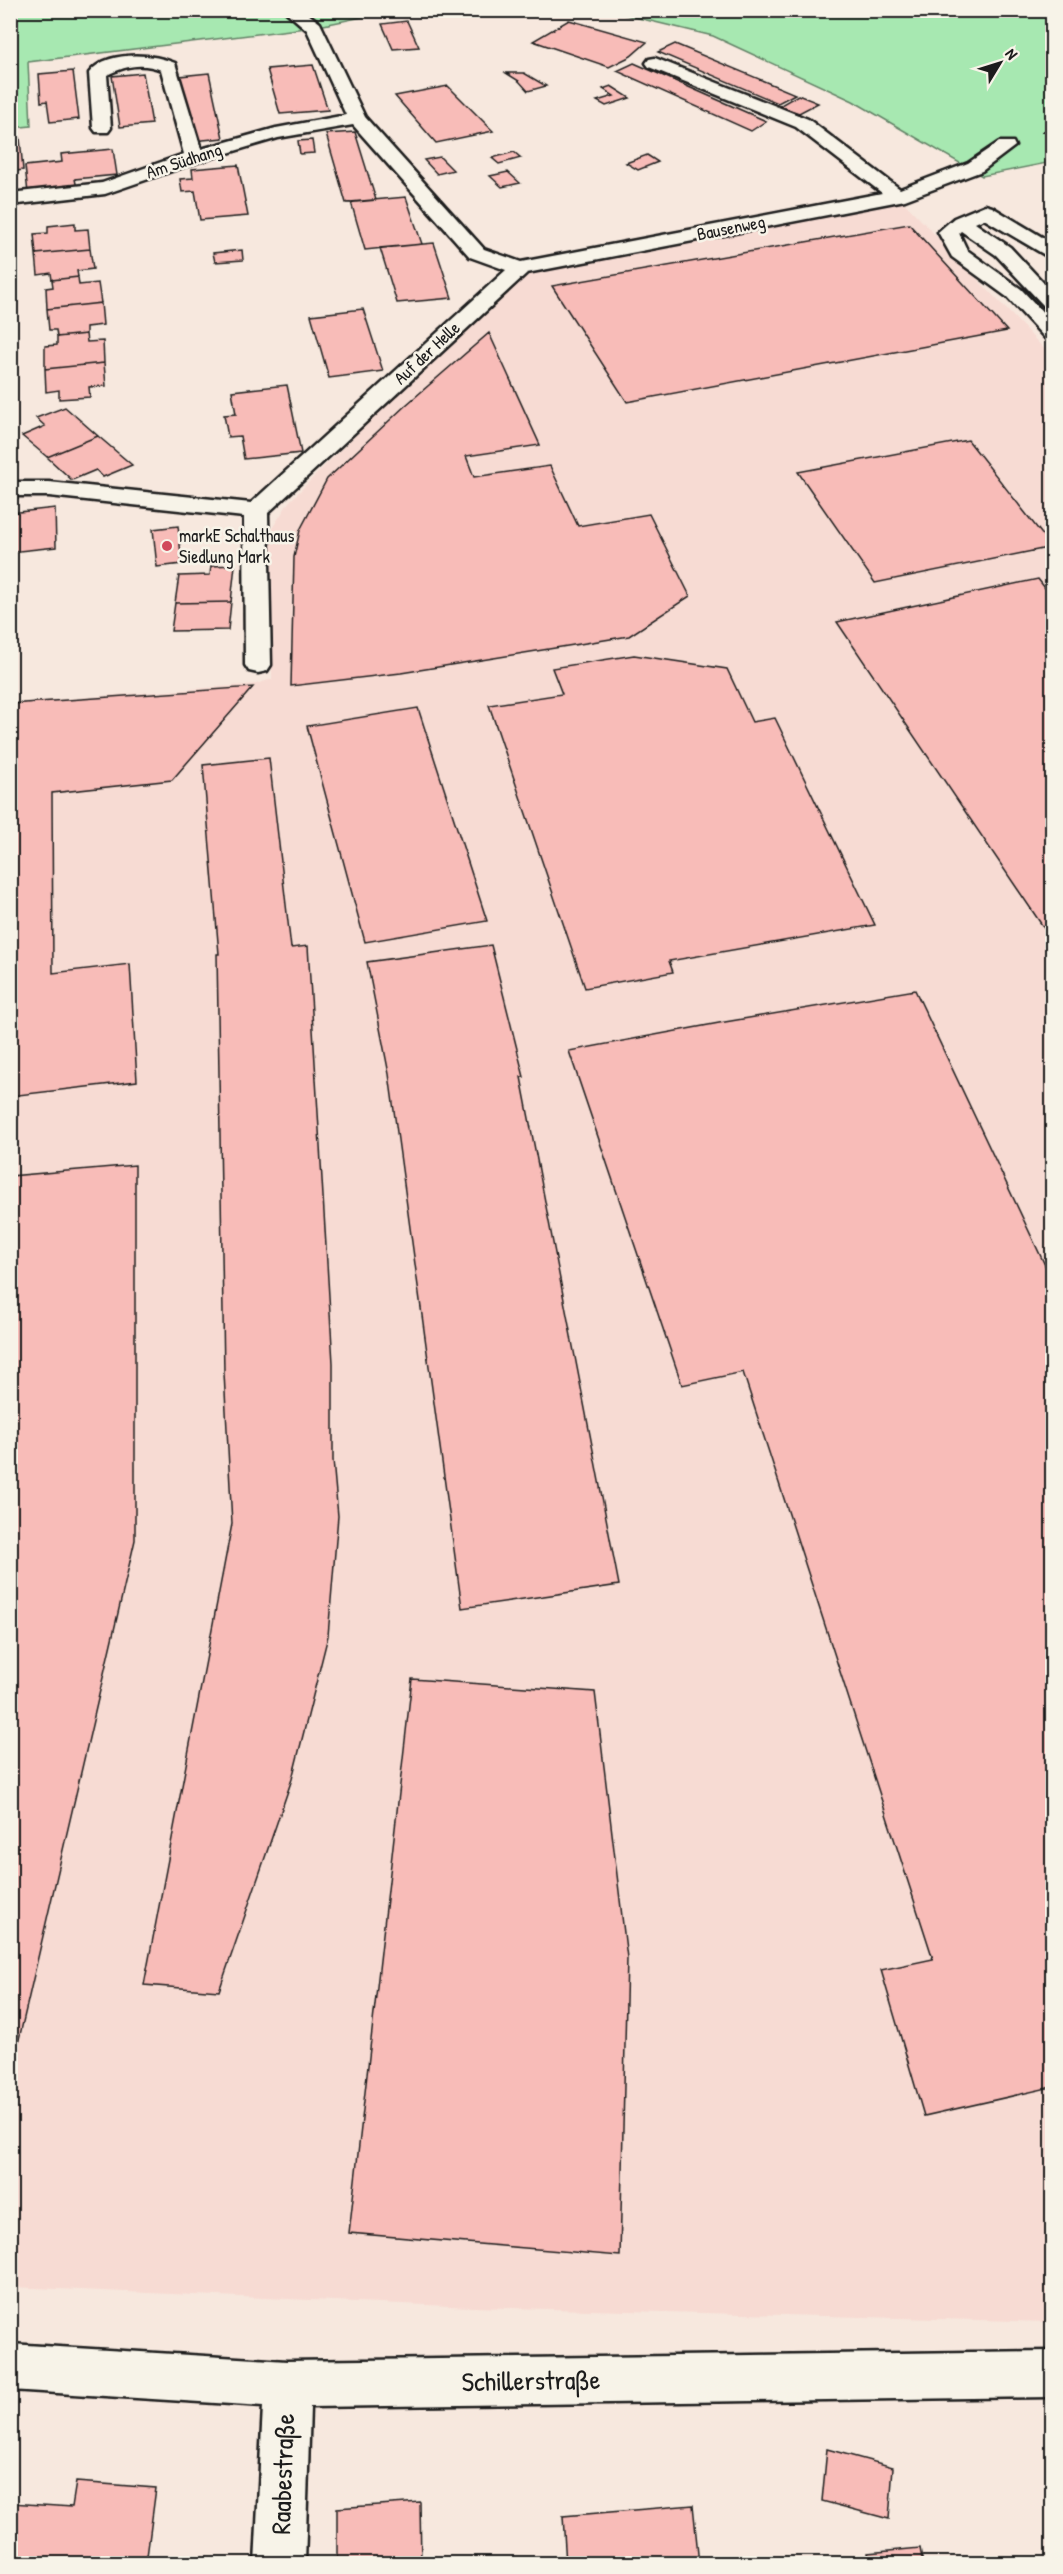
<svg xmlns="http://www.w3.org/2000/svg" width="1063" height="2574" font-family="'Patrick Hand',sans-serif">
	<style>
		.built { fill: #f7dbd3 }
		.green { fill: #a7e8b1; stroke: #628266; stroke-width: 1.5 }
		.building { fill: #f8bcb8; stroke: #1c1c1c; stroke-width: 1.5 }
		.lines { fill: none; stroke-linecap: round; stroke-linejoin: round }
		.minor-casing { stroke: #1c1c1c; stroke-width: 5 }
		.path { stroke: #1c1c1c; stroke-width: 2; stroke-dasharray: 4 2; stroke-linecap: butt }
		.minor { fill: #f7f3e8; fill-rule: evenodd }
		.poi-dot { fill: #d1495b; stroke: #f7f3e8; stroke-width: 2 }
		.labels { text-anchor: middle; stroke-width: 5; stroke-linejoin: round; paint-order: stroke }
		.far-street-label { font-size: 18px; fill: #1c1c1c; stroke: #f7f3e8 }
		.far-poi-label { font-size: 18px; fill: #1c1c1c; stroke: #f7f3e8; text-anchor: start }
		.near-street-label { font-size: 27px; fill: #1c1c1c; stroke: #f7f3e8 }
	</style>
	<rect width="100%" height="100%" fill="#f7e8de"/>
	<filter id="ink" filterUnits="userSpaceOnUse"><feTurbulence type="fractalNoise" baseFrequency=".0167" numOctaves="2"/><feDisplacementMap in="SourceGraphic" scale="12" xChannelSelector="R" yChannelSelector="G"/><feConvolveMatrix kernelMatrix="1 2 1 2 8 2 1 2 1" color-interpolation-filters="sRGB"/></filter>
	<g filter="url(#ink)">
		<path class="built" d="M 898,196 L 1052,357 L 1052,2322 L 472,2307 L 11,2287 L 11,703 L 256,684 L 272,679 L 271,530 L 289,502 L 520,268 Z"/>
		<path class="green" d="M 10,11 L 391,11 L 314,27 L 28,62 L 31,126 L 11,128 Z
			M 609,11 L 1052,11 L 1052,162 L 982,176 L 853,101 L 713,36 Z"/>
		<path class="building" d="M 569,20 L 647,42 L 631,56 L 609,67 L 533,41 Z
			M 407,21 L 419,47 L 393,49 L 382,24 Z
			M 675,44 L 795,94 L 778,103 L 658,52 Z
			M 634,63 L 766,121 L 751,131 L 617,71 Z
			M 313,65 L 328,110 L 280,114 L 267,69 Z
			M 73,71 L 79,119 L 50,122 L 47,101 L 41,102 L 39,74 Z
			M 143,73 L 152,124 L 120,127 L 112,76 Z
			M 209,73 L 223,138 L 193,141 L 180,76 Z
			M 506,73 L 524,73 L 546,86 L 528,91 L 519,81 Z
			M 448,86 L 493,131 L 436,143 L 395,96 Z
			M 611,86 L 630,98 L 606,106 L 597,101 L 614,96 L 603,89 Z
			M 798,95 L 818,103 L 799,113 L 779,106 Z
			M 355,132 L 376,200 L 346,203 L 326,134 Z
			M 20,138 L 23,170 L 10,172 L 10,139 Z
			M 312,140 L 314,153 L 300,154 L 298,141 Z
			M 113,149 L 117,175 L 75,179 L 77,188 L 28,193 L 25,166 L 62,162 L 61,154 Z
			M 514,152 L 521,158 L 499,164 L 492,158 Z
			M 647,155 L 658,162 L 638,170 L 626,163 Z
			M 440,157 L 453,170 L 437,174 L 424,160 Z
			M 238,165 L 248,216 L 200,220 L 195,191 L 182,192 L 180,179 L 193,178 L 192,169 Z
			M 508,172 L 520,183 L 502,187 L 490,176 Z
			M 406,197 L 422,244 L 365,250 L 351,202 Z
			M 75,223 L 75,230 L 88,229 L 90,249 L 36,254 L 34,234 L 48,233 L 48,226 Z
			M 909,224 L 1007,331 L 627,402 L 552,286 Z
			M 434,243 L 452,298 L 397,303 L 380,248 Z
			M 90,249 L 93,269 L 77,271 L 78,277 L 52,280 L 51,273 L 38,275 L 36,254 Z
			M 242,250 L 243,260 L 215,262 L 213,253 Z
			M 78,277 L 79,285 L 98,283 L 101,303 L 47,309 L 46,288 L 53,287 L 52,280 Z
			M 101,303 L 103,325 L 86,327 L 86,334 L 57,337 L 56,330 L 49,330 L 47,309 Z
			M 363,309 L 383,371 L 329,378 L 311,315 Z
			M 489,333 L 540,445 L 466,456 L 474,477 L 550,466 L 578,526 L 649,514 L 690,596 L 629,636 L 401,673 L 291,686 L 294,557 L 300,530 L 327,479 L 406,405 Z
			M 86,334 L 87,342 L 103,341 L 104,363 L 45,369 L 45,346 L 57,345 L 57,337 Z
			M 104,363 L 106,386 L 89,387 L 90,397 L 59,399 L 59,390 L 46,392 L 45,369 Z
			M 287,385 L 301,453 L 244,459 L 240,436 L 228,437 L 224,415 L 236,414 L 232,391 Z
			M 65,407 L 98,436 L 47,457 L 22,436 L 45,426 L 36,418 Z
			M 98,436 L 132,465 L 103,477 L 96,470 L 72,480 L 47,457 Z
			M 968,440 L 1052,547 L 875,583 L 798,472 Z
			M 55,508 L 56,547 L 10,552 L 10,513 Z
			M 178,526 L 182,564 L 157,567 L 153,529 Z
			M 235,565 L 231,602 L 175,603 L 179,576 L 210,575 L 211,566 Z
			M 1038,579 L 1052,597 L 1052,940 L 837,622 Z
			M 231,602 L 228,630 L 171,631 L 175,603 Z
			M 634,655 L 727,669 L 752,722 L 775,718 L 875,925 L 669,961 L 673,972 L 585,988 L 489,705 L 562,694 L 552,668 Z
			M 253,687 L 172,780 L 52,793 L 53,973 L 130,964 L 137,1081 L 10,1096 L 10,704 Z
			M 418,708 L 487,921 L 365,942 L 307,726 Z
			M 269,758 L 291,948 L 308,946 L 333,1363 L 333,1460 L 338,1516 L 328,1636 L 292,1779 L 219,1991 L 144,1985 L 232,1524 L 224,1373 L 217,954 L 219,954 L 203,765 Z
			M 491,945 L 524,1077 L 521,1077 L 619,1585 L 462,1608 L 389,1074 L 367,962 Z
			M 915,990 L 1052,1280 L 1052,2087 L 924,2116 L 881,1970 L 933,1959 L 743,1372 L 682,1385 L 569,1051 L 719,1023 Z
			M 135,1165 L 135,1540 L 10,2078 L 10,1176 Z
			M 412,1679 L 595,1692 L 627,1958 L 620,2256 L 349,2233 Z
			M 827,2449 L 893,2467 L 889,2519 L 822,2501 Z
			M 76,2482 L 156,2488 L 146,2564 L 10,2564 L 11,2503 L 72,2507 Z
			M 420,2502 L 421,2564 L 337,2564 L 337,2508 Z
			M 693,2505 L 699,2564 L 566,2564 L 563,2516 Z
			M 920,2548 L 923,2564 L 870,2564 L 868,2553 Z"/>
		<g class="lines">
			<g class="minor-casing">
				<path id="minor" d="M 284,10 L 303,10 L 320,23 L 365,117 L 484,249 L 521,262 L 882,193 L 796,127 L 649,67 L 646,63 L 649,59 L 655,58 L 808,119 L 900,189 L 968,163 L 999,142 L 1013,142 L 1015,146 L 982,171 L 905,200 L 527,273 L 268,513 L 271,665 L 267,671 L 258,673 L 249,671 L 245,665 L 244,517 L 49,496 L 10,496 L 10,482 L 49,482 L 251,503 L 506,270 L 470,257 L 353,125 L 278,138 L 201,161 L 105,194 L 10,205 L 10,193 L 102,183 L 184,154 L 161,70 C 142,62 125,66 107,75 L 111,128 L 108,132 L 96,132 L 93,128 L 89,73 C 106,50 152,53 175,63 L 201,149 L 276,128 L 346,115 L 307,30 Z
					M 985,205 L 992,207 L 1052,243 L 1052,257 L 1045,255 L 984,219 L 975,223 L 1010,247 L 1052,292 L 1051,308 L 1044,306 L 996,255 L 961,231 L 959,233 L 967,250 L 1021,289 L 1052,322 L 1052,340 L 1045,338 L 1007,297 L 952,257 L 938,232 L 954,218 Z
					M 10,2344 L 287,2361 L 1052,2351 L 1052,2397 L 310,2407 L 305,2564 L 255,2564 L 263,2406 L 10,2390 Z"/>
			</g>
			<path class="path" d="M 1042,132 L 1052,128"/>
			<use href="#minor" class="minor"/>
		</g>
	</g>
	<circle class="poi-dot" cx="167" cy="546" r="6"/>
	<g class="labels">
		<g class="far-street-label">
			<text transform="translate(184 161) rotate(-18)" y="6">Am Südhang</text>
			<text transform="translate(731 228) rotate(-11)" y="6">Bausenweg</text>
			<text transform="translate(427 353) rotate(-43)" y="6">Auf der Helle</text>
		</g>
		<g class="far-poi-label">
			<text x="179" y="542">markE Schalthaus<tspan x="179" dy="21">Siedlung Mark</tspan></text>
		</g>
		<g class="near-street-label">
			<text transform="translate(531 2381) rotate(-1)" y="9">Schillerstraße</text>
			<text transform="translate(283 2474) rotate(-88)" y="9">Raabestraße</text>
		</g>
	</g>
	<rect width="1063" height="2574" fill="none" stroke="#f7f3e8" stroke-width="36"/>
	<rect x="18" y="18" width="1027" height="2538" fill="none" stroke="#1c1c1c" stroke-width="2" filter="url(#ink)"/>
	<g transform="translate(1000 63) rotate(52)" stroke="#f7f3e8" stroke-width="4.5" paint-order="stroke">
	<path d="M0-4.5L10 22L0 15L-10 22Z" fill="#1c1c1c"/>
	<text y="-9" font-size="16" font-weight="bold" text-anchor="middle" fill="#1c1c1c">N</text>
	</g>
</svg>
